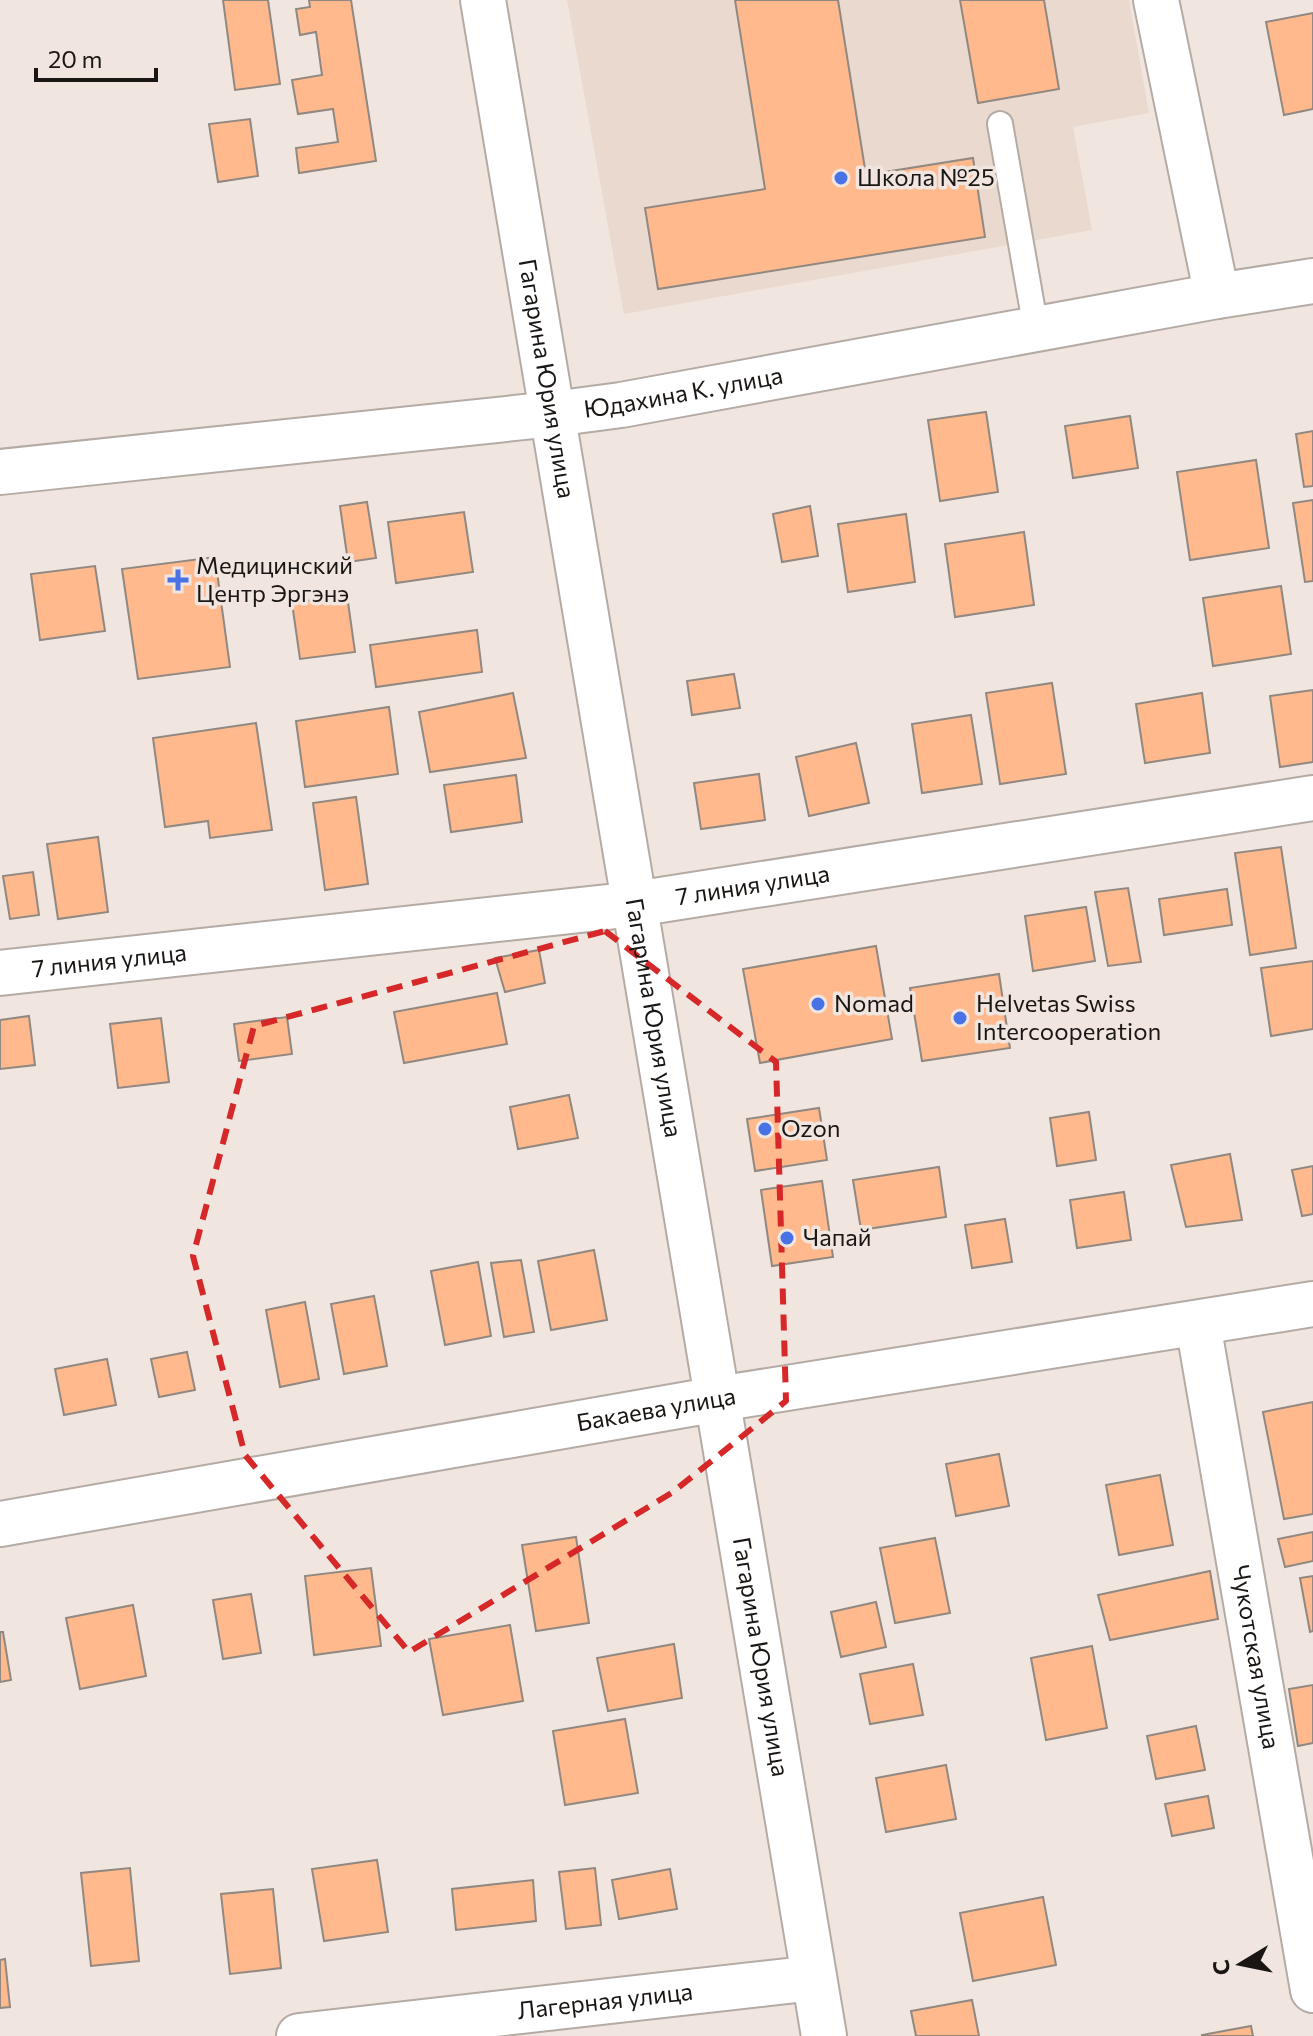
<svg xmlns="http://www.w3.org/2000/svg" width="1313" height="2036" font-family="Commissioner,sans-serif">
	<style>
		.built { fill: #ead9ce }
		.building { fill: #ffb98c; stroke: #918882; stroke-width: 2 }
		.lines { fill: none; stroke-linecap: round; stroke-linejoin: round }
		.lane-casing { stroke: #b5aba5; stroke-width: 28 }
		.street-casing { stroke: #b5aba5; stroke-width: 48 }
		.secondary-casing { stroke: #b5aba5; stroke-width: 48 }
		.lane { stroke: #fff; stroke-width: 24 }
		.street { stroke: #fff; stroke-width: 44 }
		.secondary { stroke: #fff; stroke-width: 44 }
		.marked { fill: none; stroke: #d62828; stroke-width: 6; stroke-dasharray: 16 10; stroke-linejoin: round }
		.poi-dot { fill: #4872e5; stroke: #f0e5df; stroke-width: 3 }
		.labels { text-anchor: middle; stroke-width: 7; stroke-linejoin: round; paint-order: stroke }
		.poi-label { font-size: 24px; fill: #1a1614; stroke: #f0e5df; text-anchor: start }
		.street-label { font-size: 24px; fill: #1a1614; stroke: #f0e5df }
	</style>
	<rect width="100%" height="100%" fill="#f0e5df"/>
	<path class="built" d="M 567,0 L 1129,0 L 1149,113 L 1073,127 L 1092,230 L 624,314 Z"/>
	<path class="building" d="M 223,0 L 268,0 L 280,84 L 235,90 Z
		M 309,0 L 351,0 L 376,161 L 299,173 L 296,148 L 338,142 L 333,109 L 298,114 L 292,80 L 322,75 L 316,32 L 300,35 L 296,9 L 310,7 Z
		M 735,0 L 838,0 L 866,175 L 973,158 L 985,237 L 658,289 L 645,208 L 765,189 Z
		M 960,0 L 1044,0 L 1059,89 L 978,103 Z
		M 1313,13 L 1313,109 L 1284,115 L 1266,22 Z
		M 250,119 L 258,176 L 218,182 L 209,124 Z
		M 986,412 L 998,492 L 940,501 L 928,420 Z
		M 1130,416 L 1138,468 L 1073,478 L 1065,426 Z
		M 1313,431 L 1313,486 L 1304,487 L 1296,434 Z
		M 1256,460 L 1269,548 L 1190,560 L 1177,472 Z
		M 1313,500 L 1313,581 L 1305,582 L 1293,503 Z
		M 367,502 L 376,558 L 348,562 L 340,506 Z
		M 810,506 L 818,556 L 782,562 L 773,514 Z
		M 464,512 L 473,572 L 396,583 L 388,522 Z
		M 906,514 L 915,582 L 848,592 L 838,524 Z
		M 1024,532 L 1034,605 L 955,617 L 945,544 Z
		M 215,557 L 230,667 L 138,679 L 122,569 Z
		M 95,566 L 105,631 L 40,640 L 31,574 Z
		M 1281,586 L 1291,654 L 1213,666 L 1203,598 Z
		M 347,595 L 355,652 L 300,659 L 292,603 Z
		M 477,630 L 482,672 L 376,687 L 370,645 Z
		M 734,674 L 740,708 L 692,715 L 687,681 Z
		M 1052,683 L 1066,774 L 1000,784 L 986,693 Z
		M 1313,690 L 1313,762 L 1280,767 L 1270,696 Z
		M 513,693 L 526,758 L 430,772 L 419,712 Z
		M 1202,693 L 1210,753 L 1145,763 L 1136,704 Z
		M 389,707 L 398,774 L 305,787 L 296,721 Z
		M 971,715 L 982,784 L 922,793 L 912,724 Z
		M 256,723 L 272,830 L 210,838 L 208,821 L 165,827 L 153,738 Z
		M 856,743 L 869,803 L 809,816 L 796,757 Z
		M 759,774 L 765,820 L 701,829 L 694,783 Z
		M 516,775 L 522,822 L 451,832 L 444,785 Z
		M 356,797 L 368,884 L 325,890 L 313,803 Z
		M 98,837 L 108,912 L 58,919 L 47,844 Z
		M 1281,847 L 1296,948 L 1250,955 L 1235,853 Z
		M 33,872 L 39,915 L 10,919 L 3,876 Z
		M 1128,888 L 1141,962 L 1108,966 L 1095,892 Z
		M 1227,889 L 1232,925 L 1164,935 L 1159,899 Z
		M 1086,907 L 1095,961 L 1033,971 L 1025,916 Z
		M 876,946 L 892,1039 L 760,1063 L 743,969 Z
		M 539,950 L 545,983 L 505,992 L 495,958 Z
		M 1313,961 L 1313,1029 L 1271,1036 L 1261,968 Z
		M 999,974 L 1010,1048 L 922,1061 L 910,988 Z
		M 497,993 L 507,1044 L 404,1063 L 394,1012 Z
		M 29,1016 L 35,1065 L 0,1069 L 0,1020 Z
		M 287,1017 L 292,1054 L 239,1061 L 234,1024 Z
		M 161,1018 L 169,1082 L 118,1088 L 110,1024 Z
		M 569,1095 L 578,1138 L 518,1149 L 510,1107 Z
		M 819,1108 L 827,1160 L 755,1171 L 747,1119 Z
		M 1089,1112 L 1096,1160 L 1057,1166 L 1050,1118 Z
		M 1230,1154 L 1242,1220 L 1186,1227 L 1171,1165 Z
		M 1313,1166 L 1313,1214 L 1302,1216 L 1292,1170 Z
		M 939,1167 L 946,1217 L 861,1230 L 853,1180 Z
		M 822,1181 L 833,1257 L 772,1266 L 761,1190 Z
		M 1124,1192 L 1131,1240 L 1077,1248 L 1070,1200 Z
		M 1005,1219 L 1012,1262 L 972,1268 L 965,1225 Z
		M 594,1250 L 607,1320 L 551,1330 L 538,1261 Z
		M 521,1260 L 534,1332 L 504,1337 L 491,1263 Z
		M 478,1262 L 491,1336 L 445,1345 L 431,1271 Z
		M 374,1296 L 387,1366 L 344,1374 L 331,1304 Z
		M 305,1302 L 319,1379 L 280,1387 L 266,1310 Z
		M 187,1352 L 195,1390 L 159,1397 L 151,1359 Z
		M 107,1359 L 116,1405 L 64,1415 L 55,1369 Z
		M 1313,1402 L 1313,1514 L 1284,1519 L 1263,1412 Z
		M 999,1454 L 1009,1506 L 956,1516 L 946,1464 Z
		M 1160,1475 L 1173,1545 L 1119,1555 L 1106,1485 Z
		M 1313,1532 L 1313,1561 L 1285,1567 L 1278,1539 Z
		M 576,1537 L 589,1623 L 536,1631 L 522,1545 Z
		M 935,1538 L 950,1613 L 895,1623 L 880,1548 Z
		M 371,1568 L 381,1646 L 314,1655 L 305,1576 Z
		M 1210,1571 L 1218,1619 L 1110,1640 L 1098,1595 Z
		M 1313,1576 L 1313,1631 L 1310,1632 L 1300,1578 Z
		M 251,1594 L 261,1653 L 223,1659 L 213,1600 Z
		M 876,1602 L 886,1647 L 841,1657 L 831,1612 Z
		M 133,1605 L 146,1676 L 80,1689 L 66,1618 Z
		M 510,1625 L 523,1701 L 443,1715 L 429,1639 Z
		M 0,1632 L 3,1632 L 11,1680 L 0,1682 Z
		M 674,1644 L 682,1698 L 608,1711 L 597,1658 Z
		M 1092,1646 L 1107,1728 L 1046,1740 L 1031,1658 Z
		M 913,1664 L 923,1715 L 870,1724 L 860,1674 Z
		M 1313,1685 L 1313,1743 L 1298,1746 L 1289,1689 Z
		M 625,1719 L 638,1793 L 565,1805 L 553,1731 Z
		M 1196,1726 L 1205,1770 L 1156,1779 L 1147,1736 Z
		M 946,1765 L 956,1819 L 886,1832 L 876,1778 Z
		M 1208,1796 L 1214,1828 L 1172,1836 L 1165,1804 Z
		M 377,1860 L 388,1932 L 324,1941 L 312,1869 Z
		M 130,1868 L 139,1961 L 91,1966 L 81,1873 Z
		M 595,1868 L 601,1925 L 566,1929 L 559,1872 Z
		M 670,1869 L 677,1909 L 619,1919 L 612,1880 Z
		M 533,1880 L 536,1921 L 456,1930 L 452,1889 Z
		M 273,1889 L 281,1968 L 230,1974 L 221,1894 Z
		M 1043,1897 L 1056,1965 L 973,1981 L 960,1913 Z
		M 5,1959 L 10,2007 L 0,2008 L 0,1960 Z
		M 972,2000 L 979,2036 L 916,2036 L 911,2011 Z
		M 1251,2026 L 1253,2036 L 1202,2036 L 1202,2035 Z"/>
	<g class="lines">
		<g class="lane-casing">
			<path id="lane" d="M 1000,124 L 1036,329"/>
		</g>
		<g class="street-casing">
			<g id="street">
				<path d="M 1156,0 L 1217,296"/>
				<path id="s1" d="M 0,472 L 553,414 L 621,405 L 1217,296 L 1313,281"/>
				<path id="s2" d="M 0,973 L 635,904 L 1313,798"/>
				<path id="s3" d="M 1198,1324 L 1313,1990"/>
				<path id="s4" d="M 299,2036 L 814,1978"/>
			</g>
		</g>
		<g class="secondary-casing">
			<g id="secondary">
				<path id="s5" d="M 483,0 L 824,2036"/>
				<path id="s6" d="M 0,1524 L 718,1399 L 1313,1304"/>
			</g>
		</g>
		<use href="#lane" class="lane"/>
		<use href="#street" class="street"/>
		<use href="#secondary" class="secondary"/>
	</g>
	<path class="marked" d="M 605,931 L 776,1062 L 786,1401 L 673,1492 L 409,1652 L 245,1455 L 193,1256 L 254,1026 Z"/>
	<g class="poi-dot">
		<circle cx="841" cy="178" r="8"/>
		<path d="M174 568h8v8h8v8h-8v8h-8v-8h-8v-8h8z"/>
		<circle cx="818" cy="1004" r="8"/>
		<circle cx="960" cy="1018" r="8"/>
		<circle cx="765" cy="1129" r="8"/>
		<circle cx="787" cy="1238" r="8"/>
	</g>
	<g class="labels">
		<g class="poi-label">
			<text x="857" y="186">Школа №25</text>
			<text x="196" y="574">Медицинский<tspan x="196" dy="28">Центр Эргэнэ</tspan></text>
			<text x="834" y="1012">Nomad</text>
			<text x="976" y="1012">Helvetas Swiss<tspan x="976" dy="28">Intercooperation</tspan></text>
			<text x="781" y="1137">Ozon</text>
			<text x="803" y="1246">Чапай</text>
		</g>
		<g class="street-label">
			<text dy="8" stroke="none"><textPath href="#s5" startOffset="384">Гагарина Юрия улица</textPath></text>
			<text dy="8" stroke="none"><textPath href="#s1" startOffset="688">Юдахина К. улица</textPath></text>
			<text dy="8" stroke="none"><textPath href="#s2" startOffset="758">7 линия улица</textPath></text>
			<text dy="8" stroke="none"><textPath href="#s2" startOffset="110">7 линия улица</textPath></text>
			<text dy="8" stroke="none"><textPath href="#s5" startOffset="1032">Гагарина Юрия улица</textPath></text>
			<text dy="8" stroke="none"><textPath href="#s6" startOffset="666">Бакаева улица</textPath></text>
			<text dy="8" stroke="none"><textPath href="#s5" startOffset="1680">Гагарина Юрия улица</textPath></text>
			<text dy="8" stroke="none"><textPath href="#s3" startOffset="338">Чукотская улица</textPath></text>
			<text dy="8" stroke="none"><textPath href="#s4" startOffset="308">Лагерная улица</textPath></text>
		</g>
	</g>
	<g transform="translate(1241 1964) rotate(260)" stroke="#f0e5df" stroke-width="6" paint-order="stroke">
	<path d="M0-6L14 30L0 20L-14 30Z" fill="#1a1614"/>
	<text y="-12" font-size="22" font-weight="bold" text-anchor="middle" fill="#1a1614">С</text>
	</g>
	<path d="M36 68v12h120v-12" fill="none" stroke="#1a1614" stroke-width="4"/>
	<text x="48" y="68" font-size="24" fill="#1a1614" stroke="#f0e5df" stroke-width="6" paint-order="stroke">20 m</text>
</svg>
